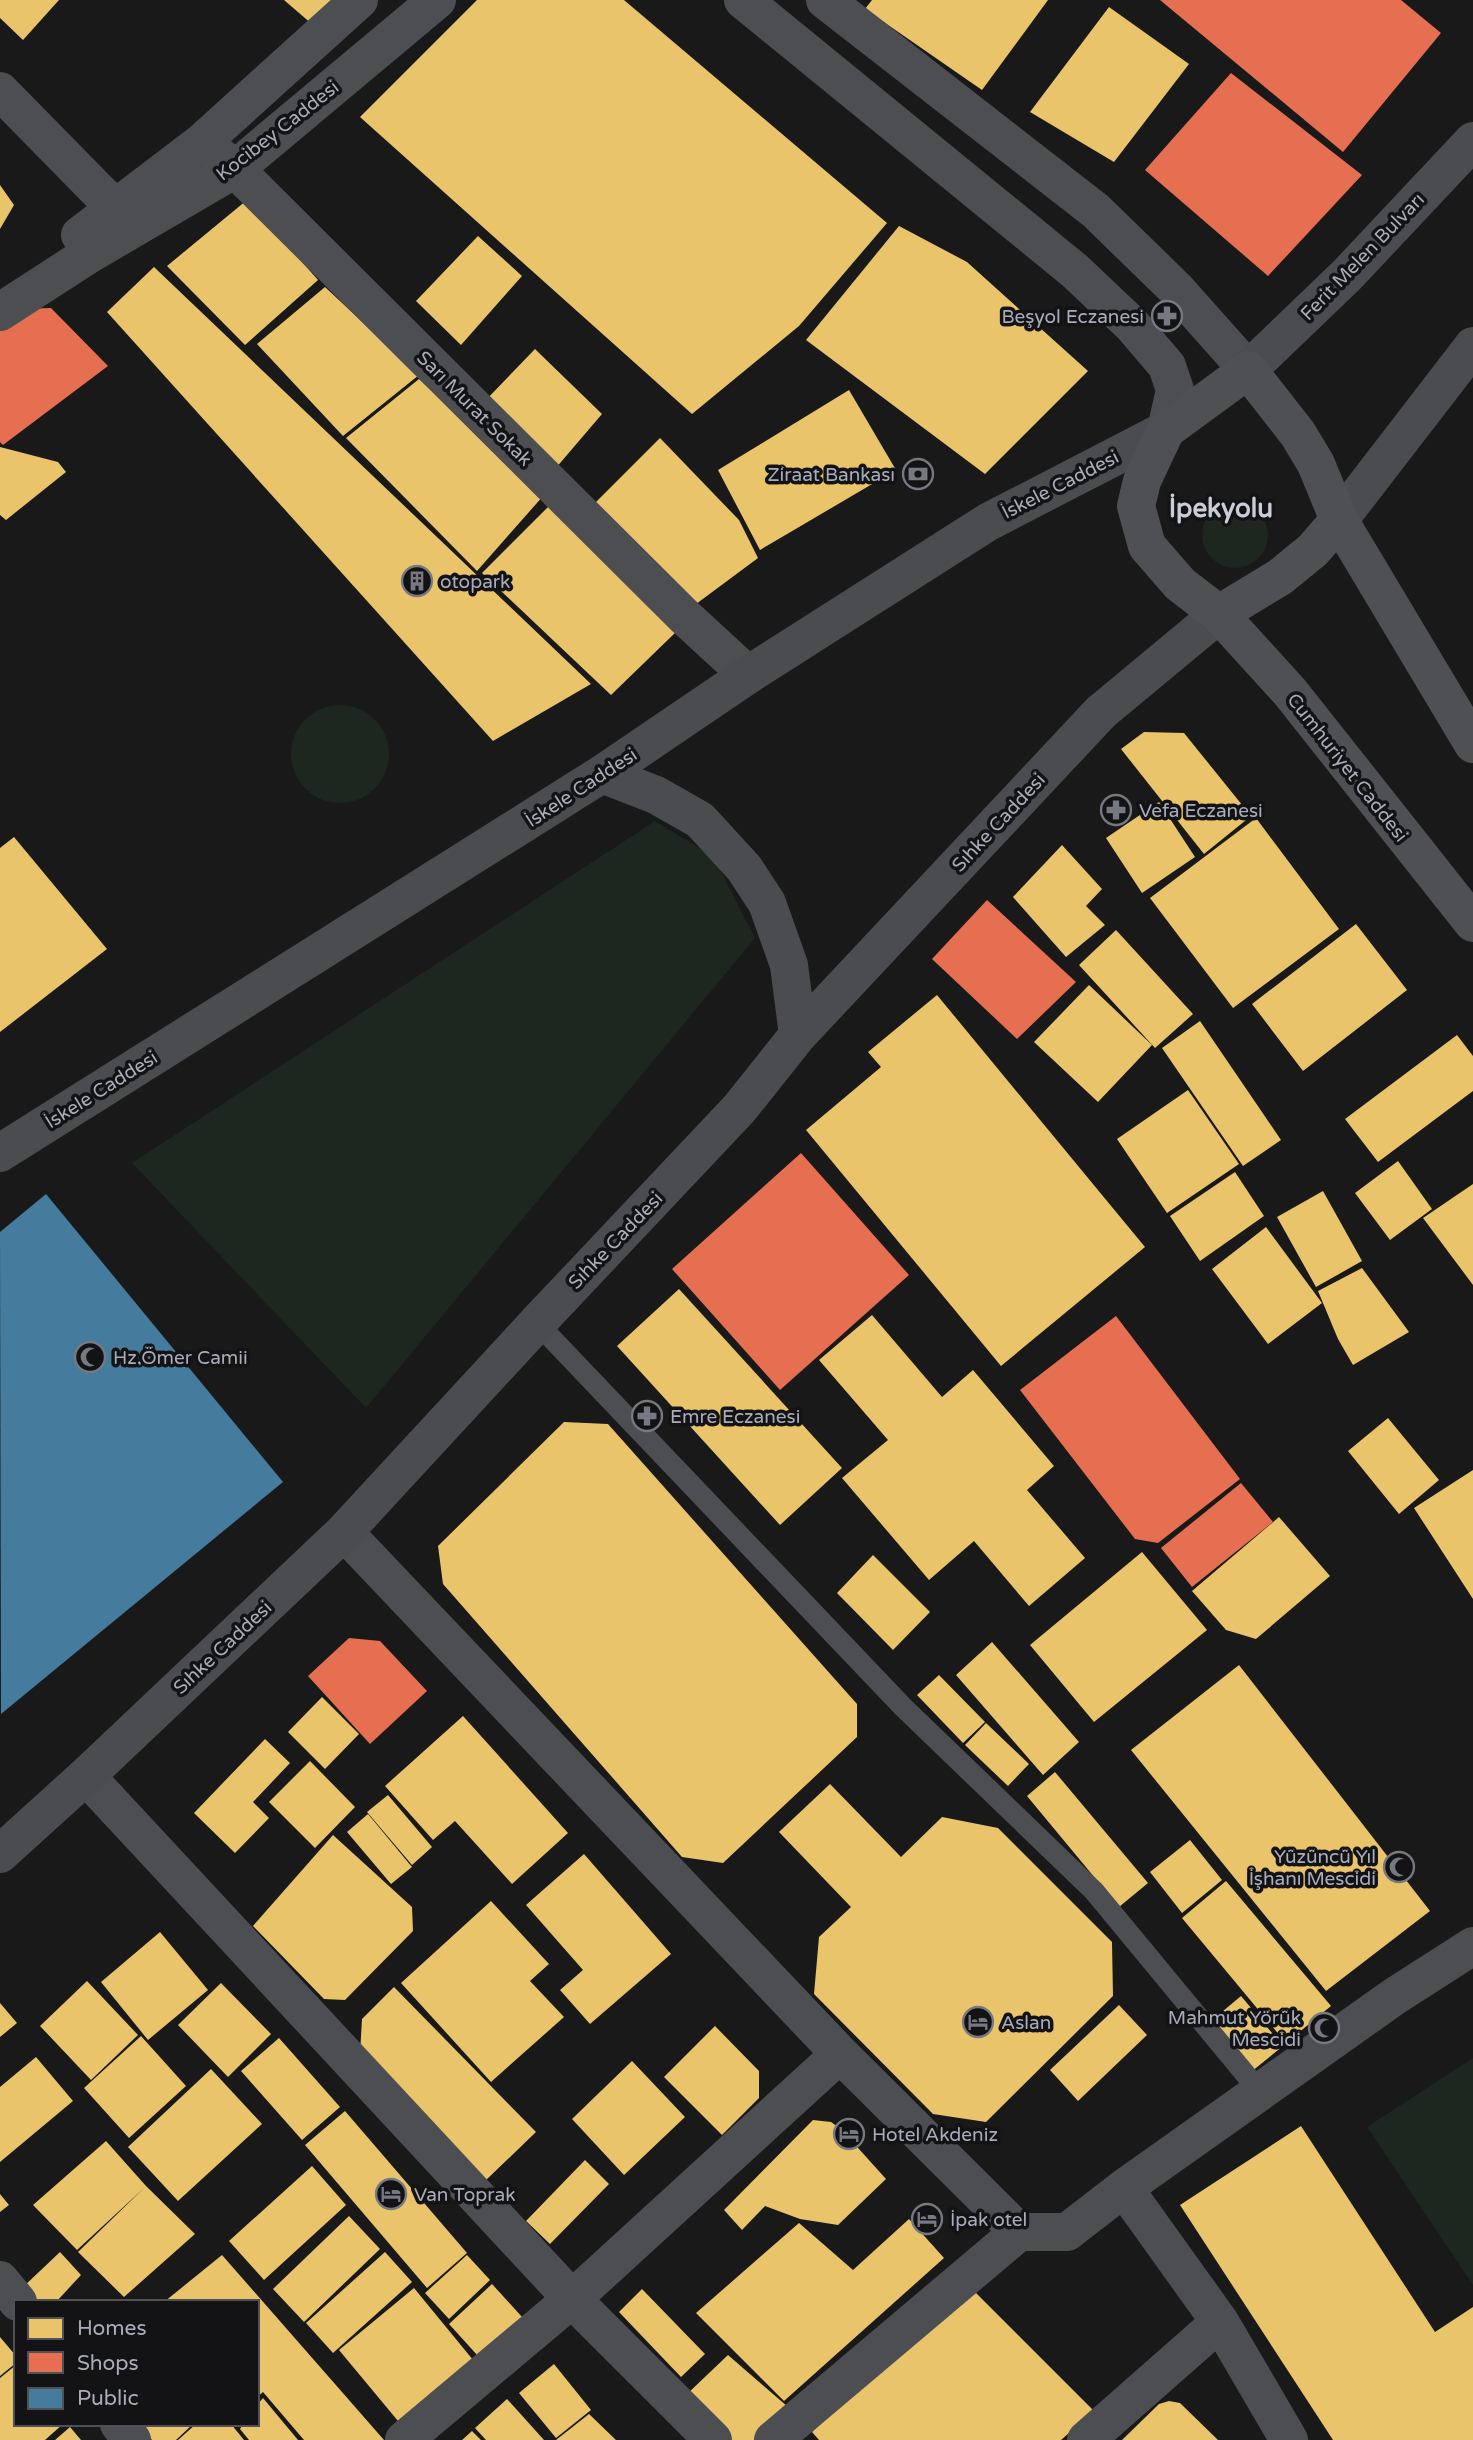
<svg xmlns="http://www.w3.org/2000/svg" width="1473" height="2440" font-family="'Varela Round',sans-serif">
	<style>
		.green { fill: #1e2620 }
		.homes { fill: #e9c46a }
		.shops { fill: #e76f51 }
		.public { fill: #457b9d }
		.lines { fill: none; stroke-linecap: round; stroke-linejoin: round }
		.service { stroke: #4c4e52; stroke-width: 21 }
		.minor { stroke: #4c4e52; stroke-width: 38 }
		.secondary { stroke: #4b4c50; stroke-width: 38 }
		.primary { stroke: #4f5053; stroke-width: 38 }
		.labels { text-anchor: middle; stroke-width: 7; stroke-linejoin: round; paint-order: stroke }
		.street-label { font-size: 19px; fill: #a9adba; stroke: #131315 }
		.poi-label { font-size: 19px; fill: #a9adba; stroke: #131315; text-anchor: start }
		.district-label { font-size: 26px; font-weight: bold; fill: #caccd6; stroke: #131315 }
	</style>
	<rect width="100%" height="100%" fill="#191919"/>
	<path class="green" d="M1202 535a33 33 0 1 1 66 0a33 33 0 1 1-66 0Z
		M291 754a49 49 0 1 1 98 0a49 49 0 1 1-98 0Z
		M 655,821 L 713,856 L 755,938 L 366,1408 L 132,1163 Z
		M 1473,2058 L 1473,2285 L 1367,2127 Z"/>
	<path class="homes" d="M 0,0 L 59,0 L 23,40 L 0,18 Z
		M 284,0 L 339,0 L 313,25 Z
		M 477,0 L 624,0 L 887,223 L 799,326 L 692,414 L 360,117 Z
		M 872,0 L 1048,0 L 982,90 L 865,9 Z
		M 1109,7 L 1189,64 L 1114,162 L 1030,112 Z
		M 0,185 L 14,205 L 0,229 Z
		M 247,200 L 318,280 L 245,345 L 167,266 Z
		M 899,226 L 967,262 L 1088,371 L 985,474 L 806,340 Z
		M 478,236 L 522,276 L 461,345 L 416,301 Z
		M 154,267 L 591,684 L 493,741 L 107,312 Z
		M 325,287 L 419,375 L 343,436 L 257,344 Z
		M 535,349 L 602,414 L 555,469 L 483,403 Z
		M 419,379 L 544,495 L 477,571 L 346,438 Z
		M 849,390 L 896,470 L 760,550 L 718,470 Z
		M 660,438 L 739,520 L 758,558 L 688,610 L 590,508 Z
		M 0,447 L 58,462 L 66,472 L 6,520 L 0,515 Z
		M 549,506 L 676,632 L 611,695 L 482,573 Z
		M 1144,732 L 1184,733 L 1251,816 L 1204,854 L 1121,749 Z
		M 1159,802 L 1195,857 L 1142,893 L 1106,838 Z
		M 1256,818 L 1339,929 L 1233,1008 L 1150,898 Z
		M 14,837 L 107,949 L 0,1032 L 0,848 Z
		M 1062,845 L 1102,889 L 1086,906 L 1105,925 L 1066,957 L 1013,897 Z
		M 1356,924 L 1407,990 L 1303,1071 L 1252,1004 Z
		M 1116,930 L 1193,1014 L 1155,1048 L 1079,965 Z
		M 1089,985 L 1152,1045 L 1098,1102 L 1034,1042 Z
		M 937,995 L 1145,1247 L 1001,1366 L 806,1130 L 881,1067 L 868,1052 Z
		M 1200,1021 L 1281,1140 L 1243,1166 L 1162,1048 Z
		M 1457,1035 L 1473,1056 L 1473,1091 L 1378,1162 L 1345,1119 Z
		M 1188,1090 L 1239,1164 L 1167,1213 L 1117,1139 Z
		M 1398,1161 L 1432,1209 L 1390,1240 L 1355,1193 Z
		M 1235,1172 L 1264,1216 L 1200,1261 L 1170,1216 Z
		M 1473,1184 L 1473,1285 L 1423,1218 Z
		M 1323,1191 L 1362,1261 L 1316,1287 L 1277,1217 Z
		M 1266,1227 L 1322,1303 L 1268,1344 L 1212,1269 Z
		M 1362,1268 L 1409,1332 L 1353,1365 L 1338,1339 L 1318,1291 Z
		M 679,1289 L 842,1468 L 780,1525 L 617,1346 Z
		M 872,1315 L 942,1397 L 973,1370 L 1054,1466 L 1027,1490 L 1085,1558 L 1029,1606 L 974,1541 L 929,1580 L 842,1478 L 888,1440 L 819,1360 Z
		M 1388,1418 L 1439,1480 L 1399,1514 L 1348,1451 Z
		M 564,1422 L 608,1424 L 857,1704 L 857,1737 L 723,1863 L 682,1857 L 443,1584 L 438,1546 Z
		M 1473,1470 L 1473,1599 L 1414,1508 Z
		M 1279,1517 L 1330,1576 L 1256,1639 L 1226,1630 L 1192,1591 Z
		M 1142,1552 L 1207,1630 L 1094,1722 L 1030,1645 Z
		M 873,1555 L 930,1612 L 893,1650 L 837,1593 Z
		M 992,1642 L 1079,1742 L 1043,1775 L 956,1675 Z
		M 1239,1665 L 1430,1911 L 1326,1991 L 1131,1750 Z
		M 939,1675 L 985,1722 L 963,1743 L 917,1695 Z
		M 322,1697 L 359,1734 L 325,1769 L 288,1732 Z
		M 463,1716 L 568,1833 L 512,1884 L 455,1821 L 433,1840 L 385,1786 Z
		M 986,1723 L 1029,1764 L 1008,1786 L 965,1745 Z
		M 265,1739 L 290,1763 L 253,1802 L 269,1818 L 235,1853 L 194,1813 Z
		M 310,1761 L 355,1807 L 315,1848 L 269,1802 Z
		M 1055,1772 L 1148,1883 L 1119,1907 L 1027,1796 Z
		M 830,1784 L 901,1857 L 942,1817 L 998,1828 L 1112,1942 L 1113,1996 L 986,2122 L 933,2114 L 814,1994 L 819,1937 L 851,1907 L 779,1832 Z
		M 388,1795 L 432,1847 L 412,1865 L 367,1812 Z
		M 368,1814 L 412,1867 L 391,1884 L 347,1832 Z
		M 333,1835 L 412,1907 L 413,1931 L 345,2000 L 324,1999 L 253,1926 Z
		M 1190,1840 L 1222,1880 L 1182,1913 L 1150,1872 Z
		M 584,1854 L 671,1954 L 590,2024 L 560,1990 L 583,1970 L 526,1905 Z
		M 1226,1881 L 1331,2006 L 1286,2043 L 1182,1918 Z
		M 491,1901 L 549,1964 L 530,1981 L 564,2017 L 491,2082 L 401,1983 Z
		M 160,1932 L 208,1990 L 148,2040 L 101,1982 Z
		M 87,1981 L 138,2035 L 91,2080 L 40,2026 Z
		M 221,1983 L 271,2034 L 228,2077 L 178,2025 Z
		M 394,1987 L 536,2132 L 485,2181 L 360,2054 L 362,2019 Z
		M 1241,1996 L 1283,2046 L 1251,2072 L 1210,2022 Z
		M 0,2003 L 17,2023 L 0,2037 Z
		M 1119,2005 L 1147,2035 L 1078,2101 L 1050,2070 Z
		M 715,2026 L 759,2071 L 759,2098 L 722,2135 L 664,2077 Z
		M 141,2036 L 186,2086 L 129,2138 L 84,2088 Z
		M 279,2038 L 340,2107 L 302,2140 L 241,2071 Z
		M 36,2057 L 73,2101 L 0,2162 L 0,2087 Z
		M 632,2061 L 685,2117 L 624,2175 L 572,2119 Z
		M 211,2069 L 262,2124 L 178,2201 L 128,2147 Z
		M 345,2111 L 467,2253 L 427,2288 L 305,2145 Z
		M 813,2120 L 831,2122 L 841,2129 L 886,2179 L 838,2225 L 800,2219 L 765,2206 L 742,2230 L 724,2210 Z
		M 1301,2126 L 1435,2332 L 1473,2307 L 1473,2440 L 1333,2440 L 1180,2205 Z
		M 106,2141 L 146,2186 L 195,2234 L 124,2297 L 78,2252 L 144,2188 L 77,2250 L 33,2205 Z
		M 585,2160 L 609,2184 L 550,2244 L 526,2221 Z
		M 312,2166 L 346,2205 L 264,2280 L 229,2241 Z
		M 0,2194 L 9,2205 L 0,2212 Z
		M 349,2216 L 380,2249 L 304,2322 L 273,2289 Z
		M 909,2219 L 944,2258 L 784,2401 L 696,2313 L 799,2223 L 853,2270 Z
		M 60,2252 L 81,2275 L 56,2302 L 33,2302 L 22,2288 Z
		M 385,2252 L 412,2282 L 333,2353 L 306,2323 Z
		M 222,2255 L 384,2440 L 304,2440 L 263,2392 L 257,2397 L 257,2302 L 164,2302 Z
		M 467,2255 L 490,2280 L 449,2319 L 425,2293 Z
		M 492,2284 L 532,2328 L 488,2367 L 449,2324 Z
		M 967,2284 L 1094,2411 L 1061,2440 L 819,2440 L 812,2432 Z
		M 414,2288 L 478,2366 L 403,2427 L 339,2350 Z
		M 642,2289 L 705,2354 L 681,2377 L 619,2312 Z
		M 0,2337 L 16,2356 L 16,2363 L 0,2376 Z
		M 728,2355 L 795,2413 L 765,2440 L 727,2440 L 685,2396 Z
		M 554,2364 L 591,2410 L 556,2438 L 519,2393 Z
		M 16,2365 L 16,2424 L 63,2424 L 45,2440 L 0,2440 L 0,2378 Z
		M 263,2398 L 298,2440 L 249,2440 L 240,2429 L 243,2424 L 257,2424 L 257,2405 Z
		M 507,2399 L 544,2440 L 486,2440 L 475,2428 Z
		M 1169,2401 L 1180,2403 L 1218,2440 L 1122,2440 L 1159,2404 Z
		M 589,2414 L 616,2440 L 556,2440 Z
		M 139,2424 L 193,2424 L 176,2440 L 152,2440 Z
		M 196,2424 L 231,2424 L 244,2440 L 178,2440 Z
		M 70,2427 L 81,2440 L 55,2440 Z
		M 472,2431 L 481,2440 L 462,2440 Z"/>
	<path class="shops" d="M 1160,0 L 1401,0 L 1441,33 L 1343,152 Z
		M 1231,73 L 1362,175 L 1268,276 L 1145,170 Z
		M 51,308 L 108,366 L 3,445 L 0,442 L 0,323 L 20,309 Z
		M 987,900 L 1076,982 L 1017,1039 L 932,959 Z
		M 801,1153 L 909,1275 L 780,1390 L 672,1269 Z
		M 1116,1316 L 1240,1479 L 1158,1543 L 1135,1539 L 1020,1390 Z
		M 1241,1483 L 1273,1522 L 1192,1587 L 1161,1548 Z
		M 349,1638 L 380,1641 L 427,1691 L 370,1744 L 308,1676 Z"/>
	<path class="public" d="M 46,1194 L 283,1482 L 1,1714 L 0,1232 Z"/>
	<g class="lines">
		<path class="service" d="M 537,1323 L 903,1707 L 1094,1891 L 1261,2093"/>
		<path class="minor" d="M 743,0 L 1075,271 L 1132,325 L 1167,366 L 1175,390 L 1166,430
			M 825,0 L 1096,211 L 1175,288 L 1248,370
			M 0,91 L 115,208
			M 202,142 L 235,169 L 684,616 L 748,675
			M 80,235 L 202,142 L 359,0
			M 0,312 L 88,255 L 235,169 L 437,0
			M 344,1532 L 840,2054 L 1019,2232 L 1067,2232 L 1124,2188 L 1395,1996 L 1473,1946
			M 86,1776 L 572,2299 L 713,2440
			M 1124,2188 L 1220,2322 L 1289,2440
			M 0,2280 L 18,2302
			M 119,2424 L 132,2440
			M 404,2440 L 572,2299 L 840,2054
			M 773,2440 L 1019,2232
			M 1086,2440 L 1220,2322"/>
		<path class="secondary" d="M 1248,370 L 1347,275 L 1473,141
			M 1339,520 L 1473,346
			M 602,774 L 656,795 L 700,820 L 744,868 L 767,903 L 789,965 L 798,1035
			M 0,1153 L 602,774 L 748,675 L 988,522 L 1166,430
			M 0,1854 L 86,1776 L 344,1532 L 537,1323 L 739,1109 L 798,1035 L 1101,712 L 1219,614"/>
		<path class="primary" d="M 1248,370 L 1298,434 L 1316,464 L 1339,520 L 1313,550 L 1280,577 L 1219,614 L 1180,584 L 1147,546 L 1136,506 L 1142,481 L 1166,430 Z
			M 1339,520 L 1473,744
			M 1219,614 L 1290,692 L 1473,923"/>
	</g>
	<defs>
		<g id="pharmacy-ring" transform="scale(1.575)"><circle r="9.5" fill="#131315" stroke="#777982" stroke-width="1.5"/><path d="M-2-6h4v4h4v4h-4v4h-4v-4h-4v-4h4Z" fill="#777982"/></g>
		<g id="bank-ring" transform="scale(1.575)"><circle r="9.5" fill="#131315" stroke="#777982" stroke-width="1.5"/><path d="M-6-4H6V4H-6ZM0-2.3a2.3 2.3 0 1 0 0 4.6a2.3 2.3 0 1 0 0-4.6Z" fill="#777982"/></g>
		<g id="building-ring" transform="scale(1.575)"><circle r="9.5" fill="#131315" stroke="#777982" stroke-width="1.5"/><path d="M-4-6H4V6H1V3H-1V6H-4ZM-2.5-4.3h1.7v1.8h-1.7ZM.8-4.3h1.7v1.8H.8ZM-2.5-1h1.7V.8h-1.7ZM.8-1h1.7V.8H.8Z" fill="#777982"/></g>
		<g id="mosque-ring" transform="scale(1.575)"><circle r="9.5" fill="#131315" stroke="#777982" stroke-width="1.5"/><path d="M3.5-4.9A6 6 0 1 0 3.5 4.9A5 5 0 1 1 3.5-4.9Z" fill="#777982"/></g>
		<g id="hotel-ring" transform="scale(1.575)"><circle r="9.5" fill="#131315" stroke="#777982" stroke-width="1.5"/><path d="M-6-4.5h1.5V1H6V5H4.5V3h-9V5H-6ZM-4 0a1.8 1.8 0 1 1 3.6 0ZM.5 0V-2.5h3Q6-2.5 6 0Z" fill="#777982"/></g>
	</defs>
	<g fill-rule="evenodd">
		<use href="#pharmacy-ring" x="1167" y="316"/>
		<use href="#bank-ring" x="918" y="474"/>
		<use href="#building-ring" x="417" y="581"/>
		<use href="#pharmacy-ring" x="1116" y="810"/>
		<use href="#mosque-ring" x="90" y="1357"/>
		<use href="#pharmacy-ring" x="647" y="1416"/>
		<use href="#mosque-ring" x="1399" y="1867"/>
		<use href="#hotel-ring" x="978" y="2022"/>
		<use href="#mosque-ring" x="1324" y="2028"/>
		<use href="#hotel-ring" x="849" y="2134"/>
		<use href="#hotel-ring" x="391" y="2194"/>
		<use href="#hotel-ring" x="927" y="2219"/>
	</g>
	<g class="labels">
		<g class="street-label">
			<text transform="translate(277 130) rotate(-38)" y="7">Kocibey Caddesi</text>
			<text transform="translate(1362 256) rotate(-46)" y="7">Ferit Melen Bulvarı</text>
			<text transform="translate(475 408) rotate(45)" y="7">Sarı Murat Sokak</text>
			<text transform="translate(1060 484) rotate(-27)" y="7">İskele Caddesi</text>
			<text transform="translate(1348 767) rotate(52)" y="7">Cumhuriyet Caddesi</text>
			<text transform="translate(581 787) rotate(-33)" y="7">İskele Caddesi</text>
			<text transform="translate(998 822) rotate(-47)" y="7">Sıhke Caddesi</text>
			<text transform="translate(101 1089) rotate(-32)" y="7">İskele Caddesi</text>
			<text transform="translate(615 1240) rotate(-46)" y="7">Sıhke Caddesi</text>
			<text transform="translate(222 1647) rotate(-43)" y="7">Sıhke Caddesi</text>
		</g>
		<g class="poi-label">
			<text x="1144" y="323" text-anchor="end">Beşyol Eczanesi</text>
			<text x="895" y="481" text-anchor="end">Ziraat Bankası</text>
			<text x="440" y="588">otopark</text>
			<text x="1139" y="817">Vefa Eczanesi</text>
			<text x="113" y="1364">Hz.Ömer Camii</text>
			<text x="670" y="1423">Emre Eczanesi</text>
			<text x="1376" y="1863" text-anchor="end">Yüzüncü Yıl<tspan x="1376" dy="22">İşhanı Mescidi</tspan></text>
			<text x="1301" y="2024" text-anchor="end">Mahmut Yörük<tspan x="1301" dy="22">Mescidi</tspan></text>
			<text x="1001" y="2029">Aslan</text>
			<text x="872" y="2141">Hotel Akdeniz</text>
			<text x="414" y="2201">Van Toprak</text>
			<text x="950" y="2226">İpak otel</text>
		</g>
		<g class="district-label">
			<text x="1221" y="517">İpekyolu</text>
		</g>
	</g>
	<rect x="14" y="2300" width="245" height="126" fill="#131315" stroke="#4f5157" stroke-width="2"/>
	<rect x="28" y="2318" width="35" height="21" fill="#e9c46a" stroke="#4f5157" stroke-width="2"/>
	<text x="77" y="2335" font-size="21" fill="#a9adba">Homes</text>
	<rect x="28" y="2352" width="35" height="21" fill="#e76f51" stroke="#4f5157" stroke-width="2"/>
	<text x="77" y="2370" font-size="21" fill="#a9adba">Shops</text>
	<rect x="28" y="2388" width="35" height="21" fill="#457b9d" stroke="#4f5157" stroke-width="2"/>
	<text x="77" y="2405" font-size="21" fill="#a9adba">Public</text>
</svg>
